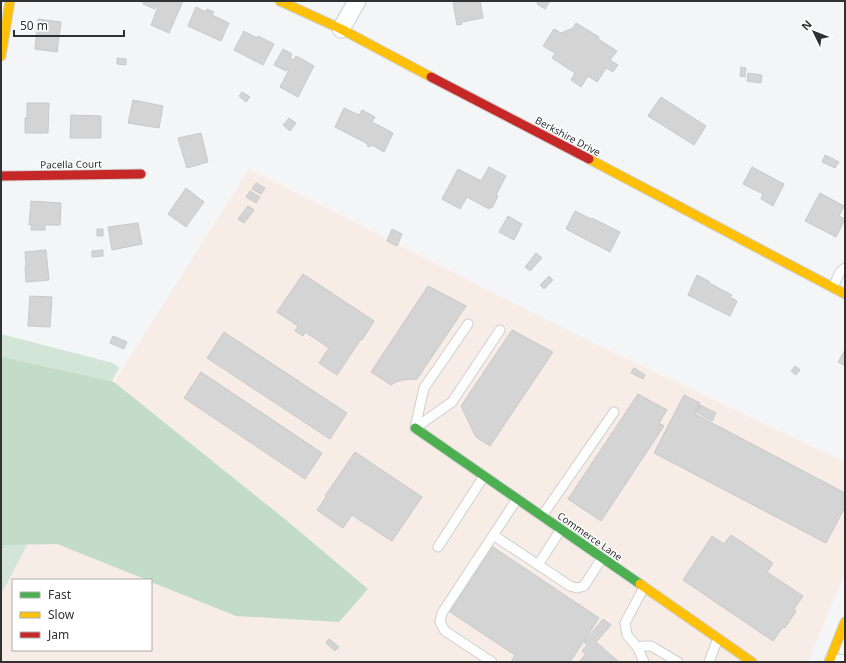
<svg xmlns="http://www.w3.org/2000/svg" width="846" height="663" font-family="'Noto Sans',sans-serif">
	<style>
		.industrial { fill: #f8ede6 }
		.green { fill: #d2e5d7 }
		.forest { fill: #c2dcc8 }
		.building { fill: #d4d4d5; stroke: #c7c8c9 }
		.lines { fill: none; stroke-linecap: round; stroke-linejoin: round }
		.lane-casing { stroke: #cfcfd0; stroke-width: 11 }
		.street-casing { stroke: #cfcfd0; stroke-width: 19 }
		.fast-casing { stroke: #cfcfd0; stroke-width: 11 }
		.slow-casing { stroke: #cfcfd0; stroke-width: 11 }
		.jam-casing { stroke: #cfcfd0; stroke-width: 11 }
		.lane { stroke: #fdfefe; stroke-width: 9 }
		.street { stroke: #fdfefe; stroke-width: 17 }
		.fast { stroke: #4caf50; stroke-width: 9 }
		.slow { stroke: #ffc107; stroke-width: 9 }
		.jam { stroke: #c62828; stroke-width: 9 }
		.labels { text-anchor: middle; stroke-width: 3; stroke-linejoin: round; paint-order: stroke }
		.street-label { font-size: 10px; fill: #303132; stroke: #fff }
	</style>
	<rect width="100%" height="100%" fill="#f4f5f7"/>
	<path class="industrial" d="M 249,169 L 581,337 L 845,462 L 845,572 L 808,662 L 1,662 L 1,551 L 4,545 L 57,544 L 147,580 L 13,580 L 13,650 L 151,650 L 151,582 L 236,616 L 368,589 L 286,520 L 114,382 Z"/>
	<path class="green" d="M 1,334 L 113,363 L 119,368 L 1,595 Z"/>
	<path class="forest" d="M 1,357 L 114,382 L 286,520 L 368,589 L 339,622 L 236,616 L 151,582 L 151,580 L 147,580 L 57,544 L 4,545 L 1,551 Z"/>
	<path class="building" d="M 144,1 L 183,1 L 169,33 L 151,25 L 158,7 L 156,6 L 155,9 L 143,4 Z
		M 454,1 L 480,1 L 483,18 L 462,22 L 462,24 L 457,25 L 453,3 L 455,3 Z
		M 539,1 L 550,1 L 545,9 L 537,4 Z
		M 196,7 L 206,12 L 207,9 L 214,12 L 212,15 L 229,23 L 221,41 L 188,26 Z
		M 38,19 L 61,22 L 57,52 L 35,49 Z
		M 576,23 L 599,37 L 598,39 L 617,51 L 610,60 L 618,65 L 613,72 L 606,68 L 597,82 L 588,76 L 581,87 L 571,80 L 575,73 L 552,58 L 555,53 L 543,46 L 554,29 L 561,33 L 573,28 Z
		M 244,31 L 257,38 L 258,36 L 274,44 L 263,65 L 234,50 Z
		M 283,49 L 292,54 L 290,58 L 294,60 L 296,56 L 314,66 L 298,97 L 280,87 L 289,70 L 287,69 L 286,71 L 274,65 Z
		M 117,58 L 126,59 L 126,65 L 117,64 Z
		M 741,67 L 746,68 L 745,77 L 740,76 Z
		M 748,73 L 762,75 L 761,83 L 747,81 Z
		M 242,92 L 250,97 L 246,102 L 239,96 Z
		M 661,97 L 706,126 L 694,145 L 648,116 Z
		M 133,100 L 163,106 L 159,128 L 128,123 Z
		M 27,103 L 49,103 L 48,133 L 25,133 L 25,118 L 27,118 Z
		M 344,108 L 359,115 L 362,110 L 375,117 L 372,122 L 393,133 L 384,152 L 372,145 L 370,147 L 367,146 L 368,144 L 335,127 Z
		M 71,115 L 101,116 L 101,138 L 70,138 Z
		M 289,118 L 296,123 L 290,131 L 283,125 Z
		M 201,133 L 208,162 L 187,168 L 178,138 Z
		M 825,155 L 839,162 L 835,168 L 822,162 Z
		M 489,167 L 506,176 L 496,195 L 498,196 L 492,208 L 490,207 L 489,209 L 467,197 L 460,209 L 442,199 L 458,169 L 481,181 Z
		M 752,167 L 784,184 L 773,206 L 761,199 L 763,194 L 743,184 Z
		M 256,183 L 265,188 L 261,194 L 252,189 Z
		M 186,188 L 204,202 L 186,227 L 168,214 Z
		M 250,191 L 260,197 L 256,203 L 246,197 Z
		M 820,193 L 844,206 L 839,216 L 845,219 L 836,237 L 805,221 Z
		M 31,201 L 61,203 L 60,225 L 45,225 L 45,230 L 31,230 L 32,225 L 29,225 Z
		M 248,206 L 254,210 L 244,223 L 238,219 Z
		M 575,211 L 591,219 L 592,218 L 620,232 L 610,252 L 566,229 Z
		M 508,216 L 522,224 L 514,240 L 499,232 Z
		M 138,223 L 142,244 L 112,250 L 108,227 Z
		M 97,229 L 103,229 L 103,236 L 97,236 Z
		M 392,229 L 402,234 L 397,246 L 387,241 Z
		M 46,250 L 49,280 L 26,282 L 25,267 L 26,267 L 25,252 Z
		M 103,250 L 103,256 L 92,257 L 92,251 Z
		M 536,253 L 542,258 L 530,271 L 525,267 Z
		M 303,274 L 374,321 L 362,340 L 361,339 L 337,375 L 319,363 L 329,348 L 305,332 L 303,336 L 295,331 L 298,326 L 277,312 Z
		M 697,275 L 710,282 L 709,283 L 732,295 L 730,297 L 737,301 L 730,316 L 688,295 Z
		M 549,276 L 553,280 L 544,289 L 540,285 Z
		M 428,286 L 466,306 L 417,379 L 402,380 L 396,382 L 391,385 L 371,372 Z
		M 30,296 L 52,297 L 50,327 L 28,326 Z
		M 512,330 L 553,352 L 490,446 L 476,437 L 461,406 Z
		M 224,332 L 347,413 L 330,439 L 207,358 Z
		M 113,336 L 127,342 L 124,349 L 110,343 Z
		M 845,350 L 845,366 L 838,362 Z
		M 795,366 L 800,370 L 796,375 L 791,371 Z
		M 634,368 L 645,375 L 643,379 L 631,373 Z
		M 201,372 L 322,453 L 305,479 L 184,398 Z
		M 638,394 L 667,410 L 659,423 L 664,426 L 601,521 L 568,499 Z
		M 684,395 L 700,403 L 695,414 L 845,493 L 845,507 L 826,543 L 654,453 Z
		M 700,405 L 716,413 L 712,421 L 696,412 Z
		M 355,452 L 422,497 L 392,541 L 352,515 L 343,528 L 317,510 L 326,497 L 325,496 Z
		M 731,535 L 773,563 L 767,572 L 803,596 L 794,609 L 796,611 L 785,628 L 783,627 L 773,641 L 683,580 L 712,536 L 724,544 Z
		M 493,547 L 599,618 L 570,662 L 511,662 L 515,655 L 450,612 Z
		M 603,619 L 611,625 L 596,642 L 619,662 L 579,662 L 586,654 L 582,651 L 587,645 L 584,642 Z
		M 329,639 L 339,647 L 335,651 L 326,643 Z"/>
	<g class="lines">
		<g class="lane-casing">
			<path id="lane" d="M 833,287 L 840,272 L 845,268
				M 415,428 L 452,402 L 500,330
				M 415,428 L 424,388 L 468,324
				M 542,516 L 614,412
				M 493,535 L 570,586 L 577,588 L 584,586 L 602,558
				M 438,547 L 484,476
				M 538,565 L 561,529
				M 638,648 L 643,646 L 651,646 L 678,662
				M 830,658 L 845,660
				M 492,662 L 445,631 L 440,622 L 442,613 L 517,499
				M 644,662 L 638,648 L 627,635 L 625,623 L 644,587
				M 709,662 L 718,638"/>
		</g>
		<g class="street-casing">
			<path id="street" d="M 341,29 L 357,1"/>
		</g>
		<g class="fast-casing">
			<path id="fast" d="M 415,428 L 640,584"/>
		</g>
		<g class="slow-casing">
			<path id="slow" d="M 280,1 L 341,29 L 431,77
				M 1,56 L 10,1
				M 589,159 L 845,294
				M 640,584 L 752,662
				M 829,662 L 845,622"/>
		</g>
		<g class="jam-casing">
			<path id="jam" d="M 431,77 L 589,159
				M 1,176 L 141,174"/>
		</g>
		<use href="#lane" class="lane"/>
		<use href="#street" class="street"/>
		<use href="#fast" class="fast"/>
		<use href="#slow" class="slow"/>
		<use href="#jam" class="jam"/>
	</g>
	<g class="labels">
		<g class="street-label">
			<text transform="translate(568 136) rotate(28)" y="4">Berkshire Drive</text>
			<text transform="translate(71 164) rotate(-1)" y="4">Pacella Court</text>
			<text transform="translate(590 536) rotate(35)" y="4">Commerce Lane</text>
		</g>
	</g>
	<rect width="846" height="663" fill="none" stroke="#303132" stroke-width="4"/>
	<rect x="12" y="579" width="140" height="72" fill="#ffffff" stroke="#acadad"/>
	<rect x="20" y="592" width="20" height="6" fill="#4caf50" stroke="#acadad"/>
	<text x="48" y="599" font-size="12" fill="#303132">Fast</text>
	<rect x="20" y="612" width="20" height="6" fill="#ffc107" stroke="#acadad"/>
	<text x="48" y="619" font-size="12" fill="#303132">Slow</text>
	<rect x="20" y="632" width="20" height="6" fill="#c62828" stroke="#acadad"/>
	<text x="48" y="639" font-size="12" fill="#303132">Jam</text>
	<g transform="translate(814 32) rotate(313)" stroke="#ffffff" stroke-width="3" paint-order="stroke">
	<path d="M0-3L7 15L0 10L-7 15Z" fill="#303132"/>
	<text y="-6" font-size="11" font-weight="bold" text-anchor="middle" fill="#303132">N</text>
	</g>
	<path d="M14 30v6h110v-6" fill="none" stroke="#303132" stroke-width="2"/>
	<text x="20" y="30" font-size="12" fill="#303132" stroke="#ffffff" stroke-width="3" paint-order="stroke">50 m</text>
</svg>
